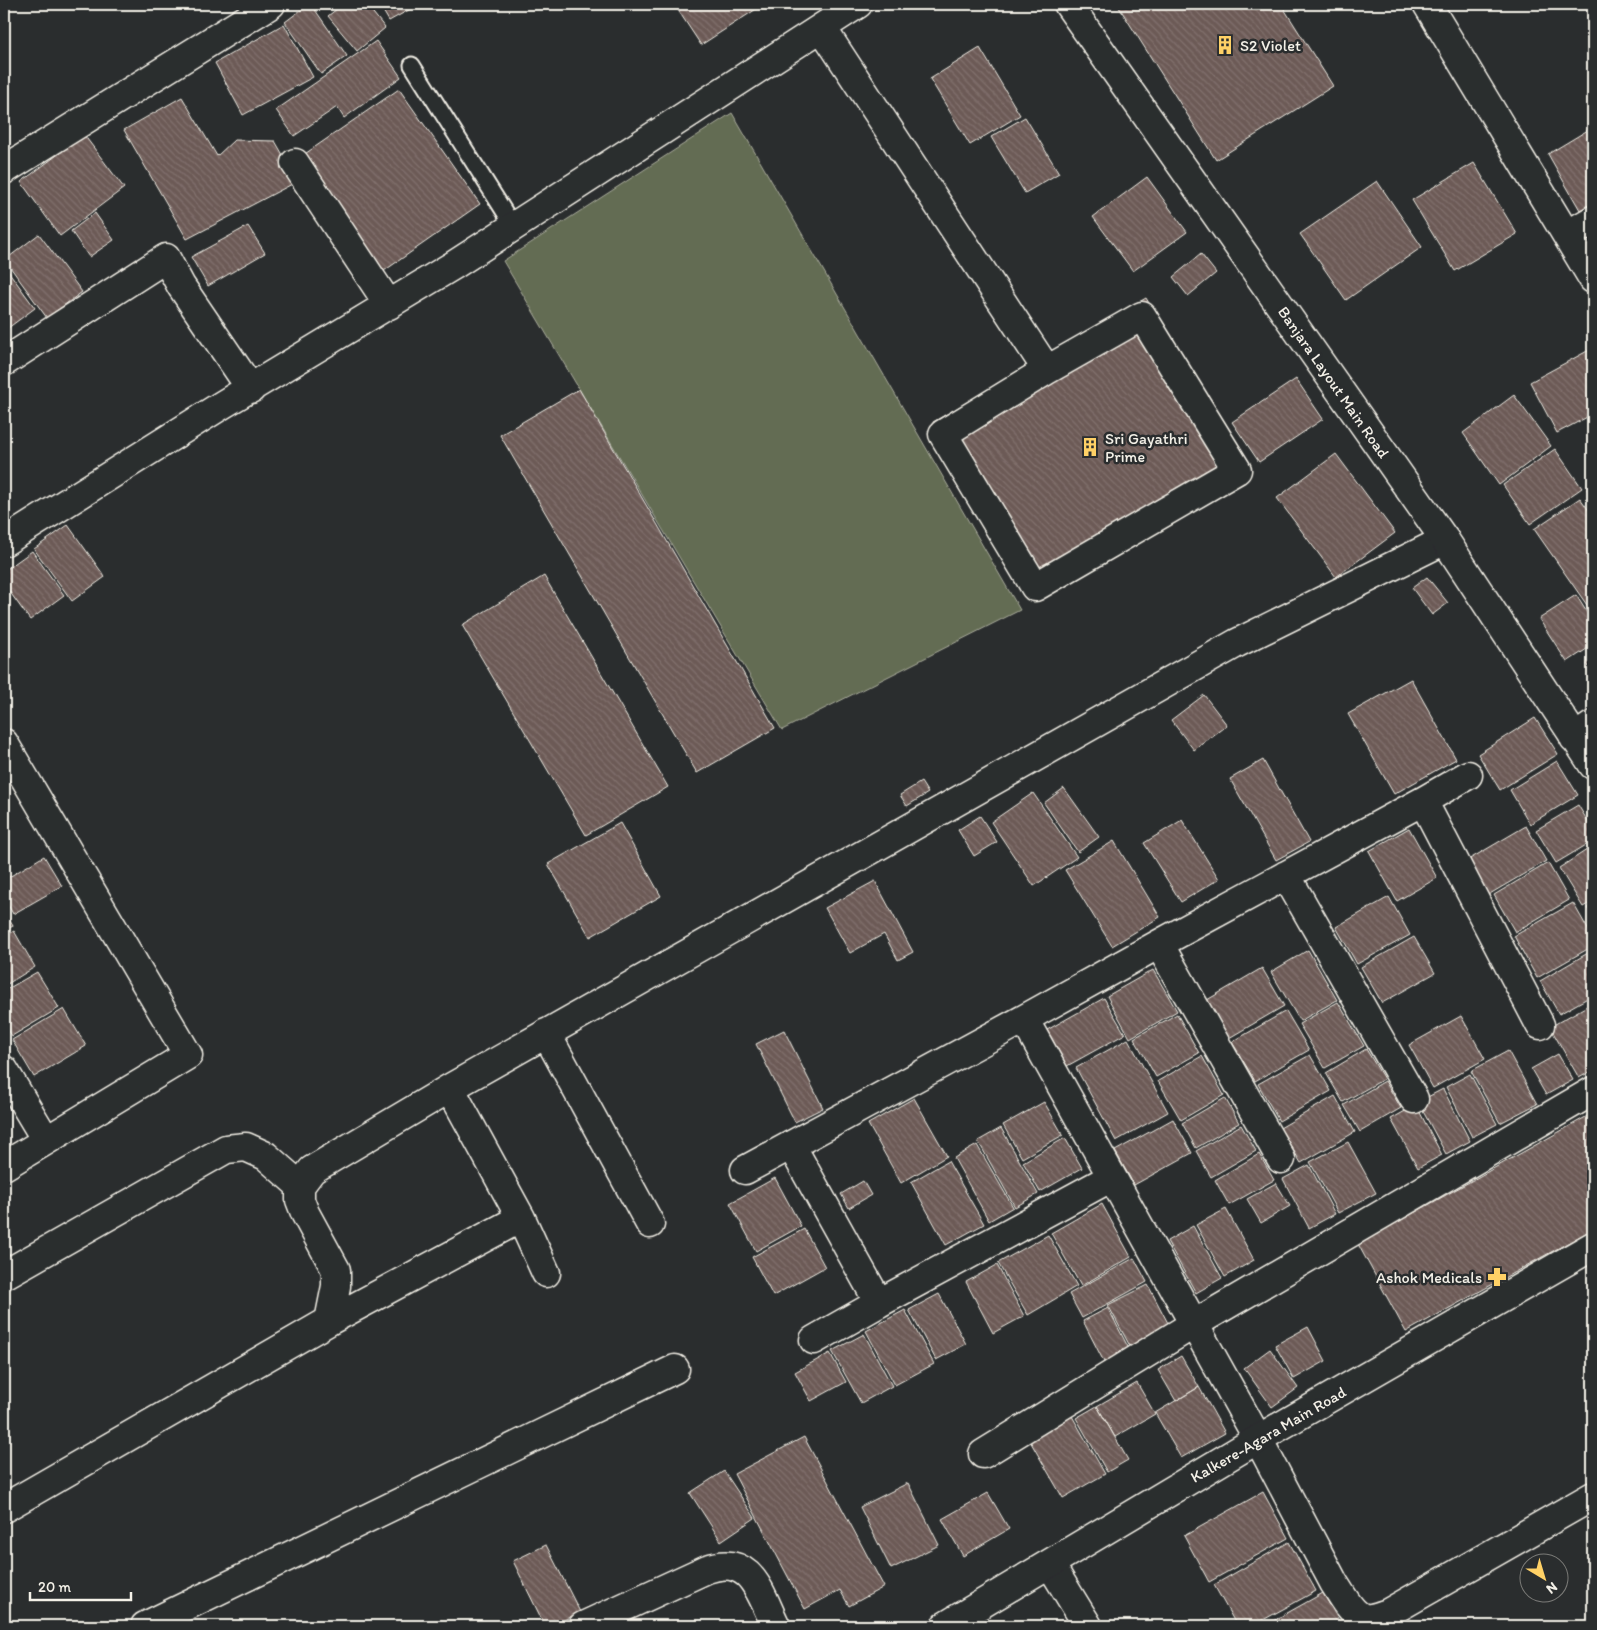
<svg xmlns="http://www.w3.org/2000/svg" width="1597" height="1630" font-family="Itim,sans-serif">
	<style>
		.grass { fill: #636c53; stroke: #acae9e }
		.building { fill: url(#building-back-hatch); stroke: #f4f1e8 }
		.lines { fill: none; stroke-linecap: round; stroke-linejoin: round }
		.lane-casing { stroke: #f4f1e8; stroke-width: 19 }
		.street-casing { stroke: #f4f1e8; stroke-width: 31 }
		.secondary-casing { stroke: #f4f1e8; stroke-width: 31 }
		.lane { stroke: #2a2d2e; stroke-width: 15 }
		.street { stroke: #2a2d2e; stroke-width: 28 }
		.secondary { stroke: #2a2d2e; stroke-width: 28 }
		.labels { text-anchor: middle; stroke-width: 5; stroke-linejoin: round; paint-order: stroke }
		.poi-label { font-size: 16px; fill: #f4f1e8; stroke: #2a2d2e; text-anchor: start }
		.street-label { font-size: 16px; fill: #f4f1e8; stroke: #2a2d2e }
	</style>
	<defs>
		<pattern id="building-back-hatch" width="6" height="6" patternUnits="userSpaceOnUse" patternTransform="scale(1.25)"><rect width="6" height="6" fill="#6c5a56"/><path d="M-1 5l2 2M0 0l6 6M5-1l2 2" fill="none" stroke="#82726e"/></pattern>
	</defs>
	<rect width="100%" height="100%" fill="#2a2d2e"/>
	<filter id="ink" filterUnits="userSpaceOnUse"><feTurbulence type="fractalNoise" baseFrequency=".02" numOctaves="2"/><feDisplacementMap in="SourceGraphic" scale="10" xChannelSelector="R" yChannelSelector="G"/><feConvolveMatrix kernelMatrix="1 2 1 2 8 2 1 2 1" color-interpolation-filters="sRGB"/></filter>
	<g filter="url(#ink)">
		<path class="grass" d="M 732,113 L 1020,610 L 782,730 L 503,261 Z"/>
		<path class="building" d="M 309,4 L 311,4 L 347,56 L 321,74 L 285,22 Z
			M 343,4 L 366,4 L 385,28 L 357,51 L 328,16 Z
			M 379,4 L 415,4 L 416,6 L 389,21 Z
			M 674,4 L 764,4 L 701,45 Z
			M 1117,4 L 1281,4 L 1333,86 L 1216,160 Z
			M 284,24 L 313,77 L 243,115 L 215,63 Z
			M 376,41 L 401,77 L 344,118 L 337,107 L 294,136 L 276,110 Z
			M 980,48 L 1020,115 L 970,145 L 930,79 Z
			M 399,89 L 480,204 L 381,273 L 299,158 Z
			M 182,97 L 217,156 L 234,140 L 275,141 L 298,181 L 187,239 L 124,130 Z
			M 1025,117 L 1059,173 L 1025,193 L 991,137 Z
			M 1593,127 L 1593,202 L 1580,210 L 1548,154 Z
			M 84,135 L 124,188 L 60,236 L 21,182 Z
			M 1474,163 L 1517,234 L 1455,271 L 1412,200 Z
			M 1147,177 L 1187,232 L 1133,271 L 1093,217 Z
			M 1377,181 L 1422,247 L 1346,300 L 1300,234 Z
			M 95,213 L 114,240 L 89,257 L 71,231 Z
			M 248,226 L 265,253 L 208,286 L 191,257 Z
			M 39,234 L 82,292 L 47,318 L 5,260 Z
			M 1201,254 L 1216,273 L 1188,296 L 1173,277 Z
			M 6,268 L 35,308 L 4,331 L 4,269 Z
			M 1146,298 L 1247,471 L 1034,597 L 933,422 Z
			M 1593,348 L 1593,414 L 1557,433 L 1530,382 Z
			M 1296,379 L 1323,419 L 1259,462 L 1232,422 Z
			M 579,389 L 775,728 L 697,773 L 500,435 Z
			M 1514,395 L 1551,446 L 1499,485 L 1463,433 Z
			M 1555,449 L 1582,488 L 1530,524 L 1503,485 Z
			M 1336,454 L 1395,533 L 1336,577 L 1277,498 Z
			M 1593,485 L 1593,500 L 1587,489 Z
			M 1580,498 L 1593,516 L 1593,606 L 1589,608 L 1534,529 Z
			M 68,525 L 105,577 L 72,601 L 34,549 Z
			M 32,551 L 64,595 L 30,620 L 4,584 L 4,571 Z
			M 544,576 L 668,787 L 586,835 L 462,625 Z
			M 1427,577 L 1448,603 L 1432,615 L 1412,588 Z
			M 1576,595 L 1593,622 L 1593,645 L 1567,662 L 1539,619 Z
			M 1593,660 L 1593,673 L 1587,664 Z
			M 1411,679 L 1456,759 L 1394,794 L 1348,714 Z
			M 1204,695 L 1227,725 L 1194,750 L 1171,720 Z
			M 1535,718 L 1558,754 L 1500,790 L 1478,754 Z
			M 1263,760 L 1309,842 L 1276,860 L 1230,779 Z
			M 1557,761 L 1578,795 L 1530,824 L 1510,790 Z
			M 921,782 L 928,793 L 907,806 L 900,795 Z
			M 1064,788 L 1099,837 L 1078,852 L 1044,803 Z
			M 1033,793 L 1077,857 L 1034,886 L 991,822 Z
			M 1578,805 L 1593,830 L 1593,841 L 1556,863 L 1536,830 Z
			M 980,816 L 997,842 L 974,856 L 958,830 Z
			M 1182,820 L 1219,879 L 1181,902 L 1144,843 Z
			M 620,823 L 661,896 L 590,937 L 548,864 Z
			M 1526,826 L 1546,861 L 1488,895 L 1468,860 Z
			M 1409,828 L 1437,878 L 1397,901 L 1369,851 Z
			M 1114,841 L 1160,917 L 1112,946 L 1065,870 Z
			M 1593,846 L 1593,901 L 1583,907 L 1559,868 Z
			M 44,856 L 62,886 L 13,914 L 4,898 L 4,880 Z
			M 1548,863 L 1569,900 L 1515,932 L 1494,895 Z
			M 875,881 L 913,952 L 898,960 L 884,934 L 850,953 L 825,908 Z
			M 1389,897 L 1410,935 L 1357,964 L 1336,927 Z
			M 1573,903 L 1593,938 L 1593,946 L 1537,978 L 1514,936 Z
			M 1593,904 L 1593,918 L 1587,908 Z
			M 4,911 L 13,926 L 4,931 Z
			M 14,931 L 35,967 L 4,986 L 4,937 Z
			M 1414,937 L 1435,973 L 1382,1003 L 1361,967 Z
			M 1308,950 L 1337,1000 L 1300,1021 L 1271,972 Z
			M 1593,950 L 1593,995 L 1559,1014 L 1540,981 Z
			M 1262,968 L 1284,1006 L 1229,1038 L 1207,1000 Z
			M 1153,970 L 1177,1011 L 1130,1038 L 1107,996 Z
			M 37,972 L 59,1008 L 12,1036 L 4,1023 L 4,991 Z
			M 1104,998 L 1125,1034 L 1067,1066 L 1047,1030 Z
			M 1338,1002 L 1364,1046 L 1325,1068 L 1299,1024 Z
			M 1587,1006 L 1593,1017 L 1593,1070 L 1579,1078 L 1550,1027 Z
			M 64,1009 L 86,1046 L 34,1077 L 12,1040 Z
			M 1286,1011 L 1309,1050 L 1255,1081 L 1232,1042 Z
			M 1177,1014 L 1199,1053 L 1156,1077 L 1134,1038 Z
			M 1461,1016 L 1485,1059 L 1433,1088 L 1409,1045 Z
			M 784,1030 L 823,1108 L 795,1122 L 756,1044 Z
			M 1128,1039 L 1168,1112 L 1116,1141 L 1076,1068 Z
			M 1366,1049 L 1384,1079 L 1343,1102 L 1326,1073 Z
			M 1508,1051 L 1537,1104 L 1500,1123 L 1471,1071 Z
			M 1558,1054 L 1573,1080 L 1546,1095 L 1531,1069 Z
			M 1310,1055 L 1331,1091 L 1279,1121 L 1258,1084 Z
			M 1202,1056 L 1224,1095 L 1181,1120 L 1158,1081 Z
			M 1470,1074 L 1497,1124 L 1472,1137 L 1446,1087 Z
			M 1385,1081 L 1401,1108 L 1360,1132 L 1344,1105 Z
			M 1443,1089 L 1470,1141 L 1446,1154 L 1418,1102 Z
			M 1335,1096 L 1355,1132 L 1301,1163 L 1280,1128 Z
			M 914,1098 L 947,1156 L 901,1183 L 868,1124 Z
			M 1225,1098 L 1239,1123 L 1196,1148 L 1182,1123 Z
			M 1044,1102 L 1063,1135 L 1022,1158 L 1003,1125 Z
			M 1416,1105 L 1442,1155 L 1418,1168 L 1391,1119 Z
			M 1593,1113 L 1593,1229 L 1406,1332 L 1358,1244 Z
			M 1173,1119 L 1192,1153 L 1134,1185 L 1115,1151 Z
			M 1241,1125 L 1256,1151 L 1211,1177 L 1196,1151 Z
			M 1001,1128 L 1038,1194 L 1015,1207 L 978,1141 Z
			M 1065,1138 L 1082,1168 L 1040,1192 L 1023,1162 Z
			M 1348,1142 L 1376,1193 L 1338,1213 L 1310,1162 Z
			M 977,1145 L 1013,1207 L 989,1221 L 954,1158 Z
			M 1259,1154 L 1274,1180 L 1229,1205 L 1215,1180 Z
			M 948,1161 L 984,1224 L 946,1245 L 911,1182 Z
			M 1309,1165 L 1335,1214 L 1309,1228 L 1283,1179 Z
			M 775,1178 L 801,1226 L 756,1251 L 730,1203 Z
			M 863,1181 L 871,1195 L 849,1208 L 841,1194 Z
			M 1276,1183 L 1290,1206 L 1261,1223 L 1247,1199 Z
			M 1102,1204 L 1131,1257 L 1081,1286 L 1051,1233 Z
			M 1226,1209 L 1254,1260 L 1225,1277 L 1196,1225 Z
			M 1193,1226 L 1222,1278 L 1196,1293 L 1167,1241 Z
			M 804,1229 L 825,1267 L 773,1296 L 752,1257 Z
			M 1048,1235 L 1077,1286 L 1028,1315 L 998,1263 Z
			M 1134,1258 L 1147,1282 L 1082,1318 L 1069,1294 Z
			M 997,1265 L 1024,1316 L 993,1333 L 966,1282 Z
			M 1148,1285 L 1170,1327 L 1131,1348 L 1108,1305 Z
			M 939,1294 L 966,1344 L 936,1360 L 909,1310 Z
			M 1108,1308 L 1129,1349 L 1104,1362 L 1083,1321 Z
			M 905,1310 L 934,1364 L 895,1385 L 866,1331 Z
			M 1308,1327 L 1326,1361 L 1294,1379 L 1275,1345 Z
			M 864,1334 L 892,1386 L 861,1403 L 832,1351 Z
			M 1270,1349 L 1298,1388 L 1272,1407 L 1244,1368 Z
			M 830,1353 L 846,1382 L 811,1401 L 795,1372 Z
			M 1181,1356 L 1199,1387 L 1176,1401 L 1158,1370 Z
			M 1137,1383 L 1155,1414 L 1115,1437 L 1097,1406 Z
			M 1199,1387 L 1225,1433 L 1181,1458 L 1155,1413 Z
			M 1097,1406 L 1128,1460 L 1107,1472 L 1076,1418 Z
			M 1072,1416 L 1105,1474 L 1063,1498 L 1030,1441 Z
			M 804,1437 L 884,1587 L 849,1606 L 840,1590 L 805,1609 L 734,1474 Z
			M 724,1471 L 755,1518 L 721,1541 L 690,1493 Z
			M 908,1483 L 939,1545 L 891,1569 L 860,1507 Z
			M 1263,1492 L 1288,1538 L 1209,1582 L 1184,1536 Z
			M 988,1493 L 1009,1529 L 963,1556 L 942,1519 Z
			M 1289,1542 L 1316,1591 L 1252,1626 L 1237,1626 L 1214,1585 Z
			M 546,1545 L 580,1612 L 552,1626 L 545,1626 L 513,1561 Z
			M 1323,1593 L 1342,1626 L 1264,1626 Z"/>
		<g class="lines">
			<g class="lane-casing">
				<path id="lane" d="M 412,65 L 514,227"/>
			</g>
			<g class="street-casing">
				<path id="street" d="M 1427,4 L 1593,279
					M 822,28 L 1047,370 L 1142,316 L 1237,470 L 1035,587 L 943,434 L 1047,370
					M 295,163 L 389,305
					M 4,170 L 271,4
					M 1567,235 L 1593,220
					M 4,362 L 166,258 L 181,286 L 251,389
					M 4,542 L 222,405 L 454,265 L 858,4
					M 1574,738 L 1593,725
					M 4,743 L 188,1055 L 4,1166
					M 1423,801 L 1468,775
					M 1286,875 L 1414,1099
					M 1159,944 L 1281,1159
					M 1540,1025 L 1423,801 L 1159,944 L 1024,1019 L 1258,1439 L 1334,1583 C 1340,1592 1350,1611 1360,1616 C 1368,1621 1379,1616 1388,1613 L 1593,1496
					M 546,1033 L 650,1224
					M 4,1070 L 46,1140
					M 450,1088 L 521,1218 L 546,1273
					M 791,1145 L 879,1303 L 1112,1177
					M 745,1170 L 1024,1019
					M 4,1275 L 226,1149 L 246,1147 L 266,1156 L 300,1186
					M 329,1321 L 521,1218
					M 814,1340 L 879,1303
					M 983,1454 L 1194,1324 L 1593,1091
					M 4,1508 L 329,1321 L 336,1286 L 336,1270 L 305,1213 L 300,1200 L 300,1186 L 312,1170 L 450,1088 L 1237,643 L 1445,540
					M 1050,1564 L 1088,1626
					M 145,1626 L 675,1369
					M 583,1626 L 707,1569 C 752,1553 760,1594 776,1626"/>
			</g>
			<g class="secondary-casing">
				<path id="secondary" d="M 1068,4 L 1445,540 L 1593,765
					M 945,1626 L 1258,1439 L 1593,1246"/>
			</g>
			<use href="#lane" class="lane"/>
			<use href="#street" class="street"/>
			<use href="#secondary" class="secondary"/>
		</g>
	</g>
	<defs>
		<g id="building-bare" transform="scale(1.5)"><path d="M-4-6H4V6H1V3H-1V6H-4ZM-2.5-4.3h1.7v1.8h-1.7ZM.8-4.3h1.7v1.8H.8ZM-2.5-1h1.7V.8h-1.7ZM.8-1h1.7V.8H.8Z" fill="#ffd166" stroke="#2a2d2e" stroke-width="2.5" paint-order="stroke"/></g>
		<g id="pharmacy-bare" transform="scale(1.5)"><path d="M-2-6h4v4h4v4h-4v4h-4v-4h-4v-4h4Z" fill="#ffd166" stroke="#2a2d2e" stroke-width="2.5" paint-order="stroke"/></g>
	</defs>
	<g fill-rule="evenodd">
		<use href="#building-bare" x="1225" y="45"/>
		<use href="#building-bare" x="1090" y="447"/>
		<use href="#pharmacy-bare" x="1497" y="1277"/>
	</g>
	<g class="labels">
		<g class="poi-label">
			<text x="1240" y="51">S2 Violet</text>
			<text x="1105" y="444">Sri Gayathri<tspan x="1105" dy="18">Prime</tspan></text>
			<text x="1482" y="1283" text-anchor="end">Ashok Medicals</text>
		</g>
		<g class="street-label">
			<text transform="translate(1334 382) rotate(55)" y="6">Banjara Layout Main Road</text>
			<text transform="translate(1268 1434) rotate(-30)" y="6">Kalkere-Agara Main Road</text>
		</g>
	</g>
	<rect width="1597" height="1630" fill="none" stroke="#2a2d2e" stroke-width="20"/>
	<rect x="10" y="10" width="1577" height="1610" fill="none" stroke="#f4f1e8" stroke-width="2" filter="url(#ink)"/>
	<g transform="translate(1544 1578) rotate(142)"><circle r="24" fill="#2a2d2e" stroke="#7b7b78"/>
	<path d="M0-4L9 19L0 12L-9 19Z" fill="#ffd166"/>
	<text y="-8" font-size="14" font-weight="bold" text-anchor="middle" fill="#f4f1e8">N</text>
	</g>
	<path d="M30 1592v8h101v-8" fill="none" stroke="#f4f1e8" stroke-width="2.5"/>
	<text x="38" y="1592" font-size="15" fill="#f4f1e8" stroke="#2a2d2e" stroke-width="4" paint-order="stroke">20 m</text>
</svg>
